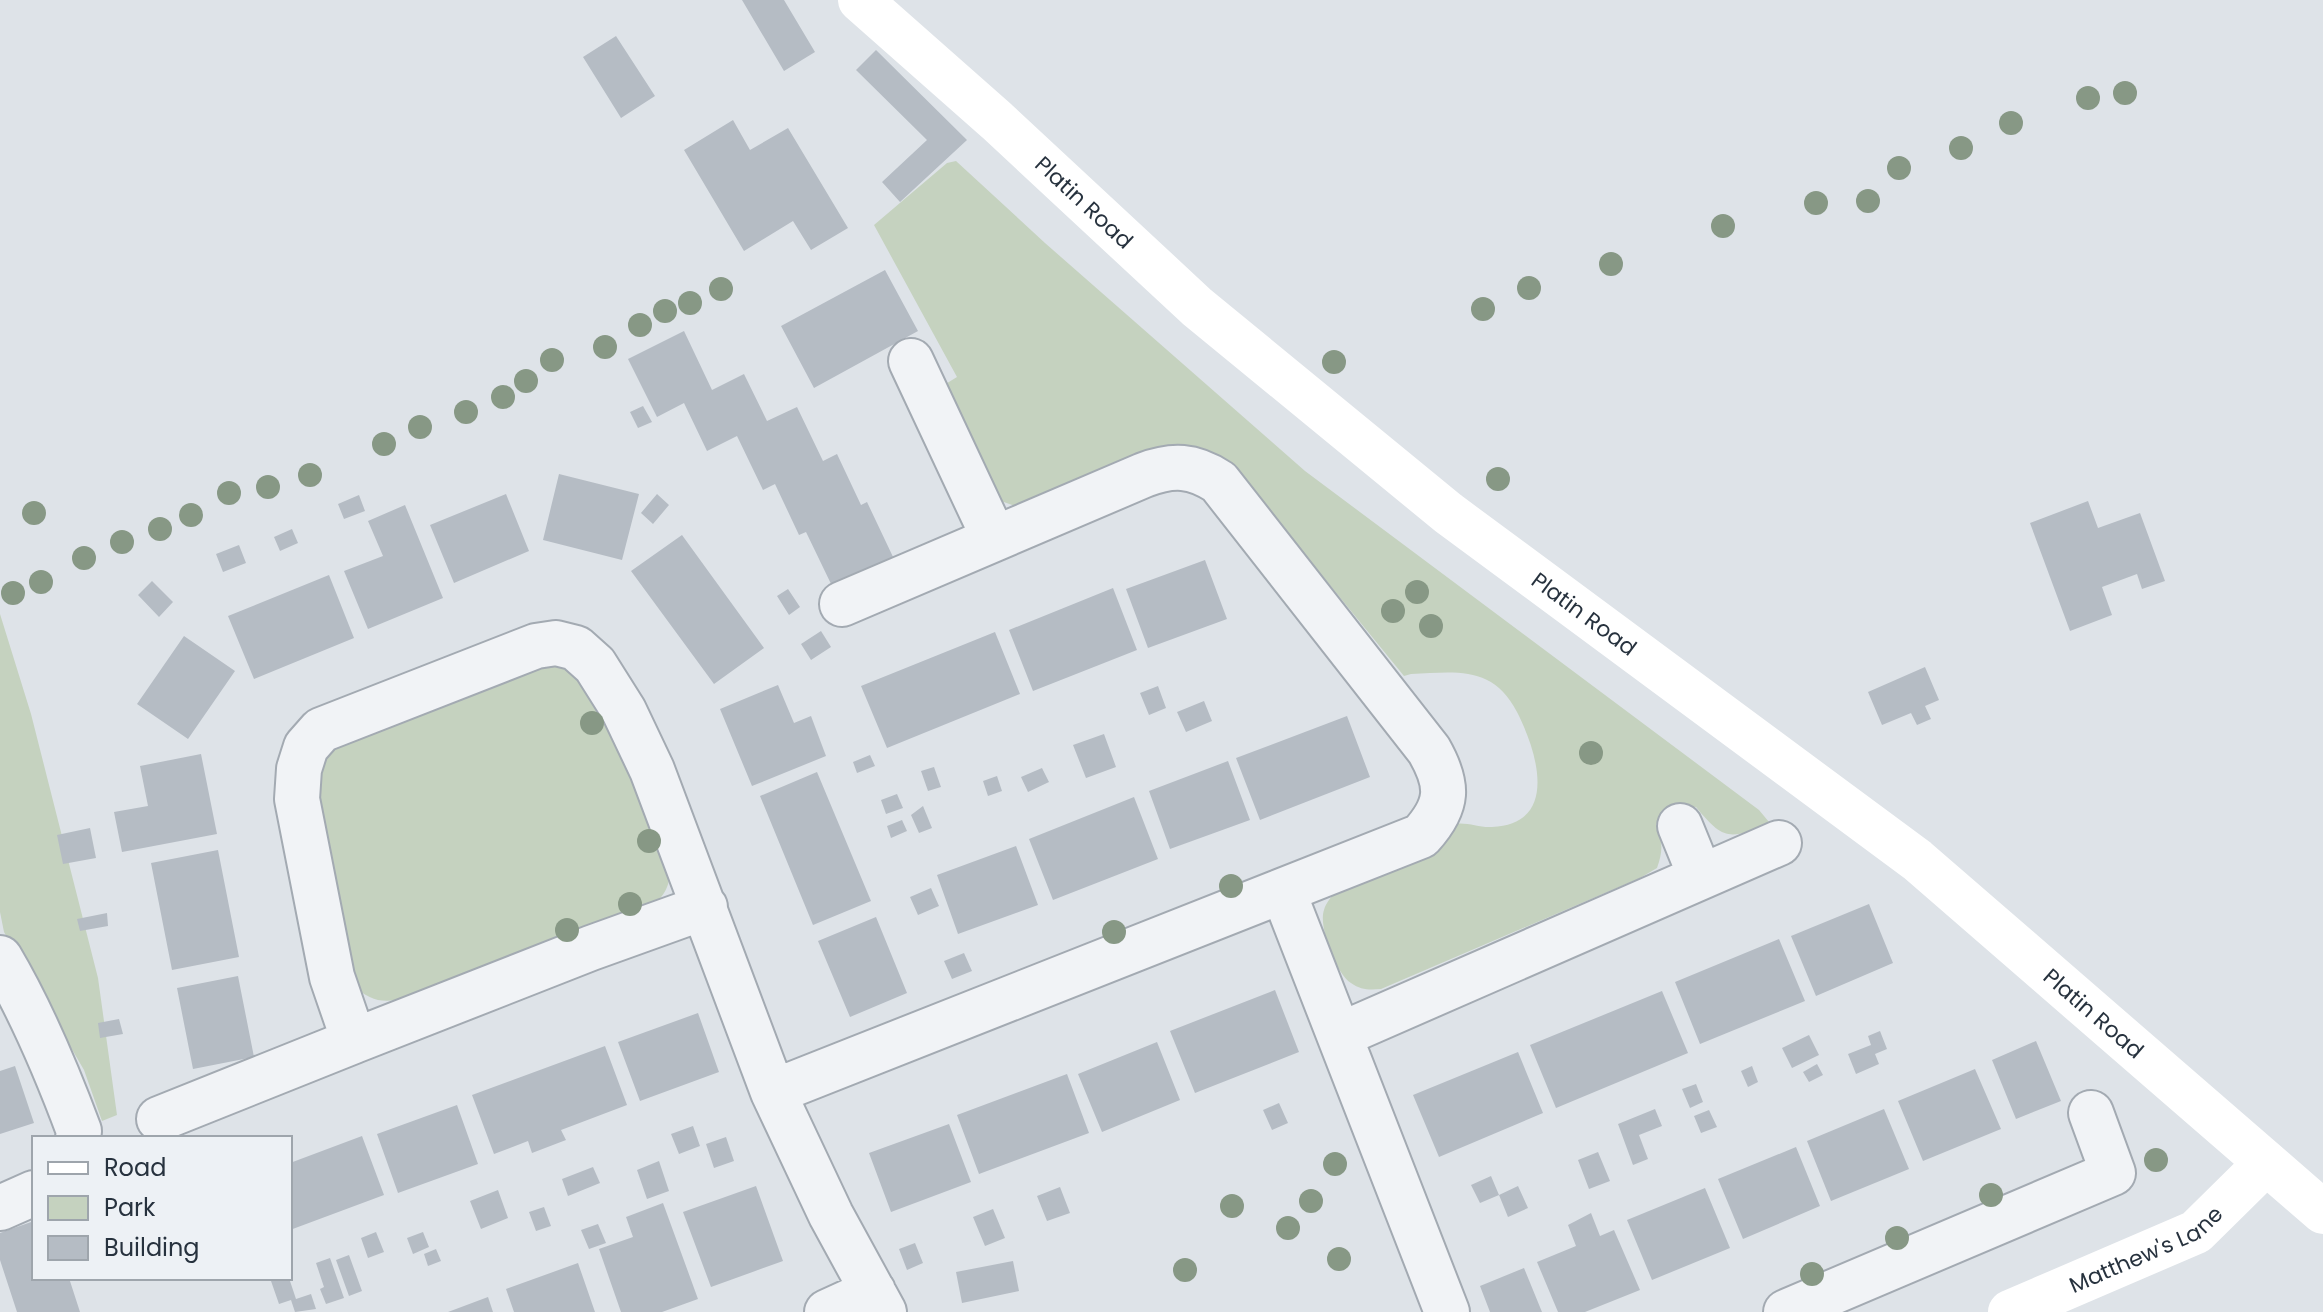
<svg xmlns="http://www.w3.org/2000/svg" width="2323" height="1312" font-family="Poppins,sans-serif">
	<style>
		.green { fill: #c5d2bf }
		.building { fill: #b5bcc4 }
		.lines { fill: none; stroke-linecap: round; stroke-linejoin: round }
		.street-casing { stroke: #a3aab2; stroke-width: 48 }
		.street { stroke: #f1f3f6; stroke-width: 44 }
		.secondary { stroke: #fff; stroke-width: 44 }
		.tree { fill: #879885 }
		.labels { text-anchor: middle; stroke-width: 8; stroke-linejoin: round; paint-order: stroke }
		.street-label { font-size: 22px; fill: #27323e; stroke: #edf1f5 }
	</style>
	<rect width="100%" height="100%" fill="#dee3e8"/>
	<path class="green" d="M 956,161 L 1045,243 L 1305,471 L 1759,810 L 1769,822 C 1730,841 1723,840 1696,807 L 1656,824 C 1663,842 1663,851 1657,868 L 1640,878 L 1381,989 C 1369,990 1361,990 1351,983 C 1336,974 1318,926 1324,910 C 1326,902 1333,895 1338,889 C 1368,872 1398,855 1429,838 C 1436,834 1447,825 1455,824 C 1467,822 1480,828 1492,827 C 1560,824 1537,751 1517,712 C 1493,665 1456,672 1411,674 L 1404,676 L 1249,486 L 1215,458 L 1192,447 L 1170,447 L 1015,506 L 1001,501 L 992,491 L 944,385 L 957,377 L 874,225 L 947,163 Z
		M 0,614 L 31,714 L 98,978 L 117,1115 L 102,1121 L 84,1070 L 4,932 L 0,912 Z
		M 543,665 L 559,665 L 575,673 L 621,745 L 670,868 C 670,888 664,897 648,909 L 410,998 C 382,1003 373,1003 351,984 L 315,785 L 321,757 L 337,745 Z"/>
	<path class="building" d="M 742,0 L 784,0 L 815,52 L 784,71 Z
		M 616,36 L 655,96 L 621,118 L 583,57 Z
		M 876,50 L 967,140 L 900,202 L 882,182 L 927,140 L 856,70 Z
		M 733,120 L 750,150 L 788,128 L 848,228 L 811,250 L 793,221 L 744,251 L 684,150 Z
		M 885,270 L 918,331 L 814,388 L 781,326 Z
		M 684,331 L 712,390 L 744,374 L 767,421 L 797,407 L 823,461 L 837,454 L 861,505 L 867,502 L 894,559 L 833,588 L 806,532 L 799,535 L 775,484 L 763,490 L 737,436 L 707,451 L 684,403 L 657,417 L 628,359 Z
		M 643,406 L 652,422 L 638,428 L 630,412 Z
		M 559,474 L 639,494 L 622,560 L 543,540 Z
		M 506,494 L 529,551 L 454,583 L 430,525 Z
		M 657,494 L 669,505 L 653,524 L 641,513 Z
		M 359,495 L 365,511 L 344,519 L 338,504 Z
		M 2088,501 L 2098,528 L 2140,513 L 2165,581 L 2142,589 L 2137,574 L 2102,587 L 2112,615 L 2070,631 L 2030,523 Z
		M 405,505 L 443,598 L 368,629 L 344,571 L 383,556 L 368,521 Z
		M 292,529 L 298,543 L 280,551 L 274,537 Z
		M 682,535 L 764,648 L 714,684 L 631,571 Z
		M 239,545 L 246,563 L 223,572 L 216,554 Z
		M 1205,560 L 1227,619 L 1148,648 L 1126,589 Z
		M 329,575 L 354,638 L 254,679 L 228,616 Z
		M 152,581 L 173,602 L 159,617 L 138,595 Z
		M 1113,588 L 1137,650 L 1033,691 L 1009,630 Z
		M 788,589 L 800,607 L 789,615 L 777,596 Z
		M 821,631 L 831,647 L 811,660 L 801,644 Z
		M 995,632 L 1020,694 L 887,748 L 861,686 Z
		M 184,636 L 235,671 L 188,739 L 137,704 Z
		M 1925,667 L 1939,700 L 1925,706 L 1931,719 L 1917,725 L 1911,713 L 1882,725 L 1868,692 Z
		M 778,685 L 794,723 L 811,716 L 826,756 L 752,786 L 720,709 Z
		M 1158,686 L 1166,708 L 1149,715 L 1140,693 Z
		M 1204,701 L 1212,721 L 1186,732 L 1177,712 Z
		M 1347,716 L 1370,777 L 1260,820 L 1236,758 Z
		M 1104,734 L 1116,767 L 1086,778 L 1073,745 Z
		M 201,754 L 217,834 L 122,852 L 114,812 L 148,806 L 140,766 Z
		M 870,755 L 875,766 L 857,773 L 853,762 Z
		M 1228,761 L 1250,820 L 1170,849 L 1149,791 Z
		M 934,767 L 941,787 L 928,791 L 921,771 Z
		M 1042,768 L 1049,782 L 1028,792 L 1021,777 Z
		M 817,772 L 871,901 L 813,925 L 760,796 Z
		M 997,776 L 1002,791 L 988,796 L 983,781 Z
		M 897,794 L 903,808 L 886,814 L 881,800 Z
		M 1134,797 L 1158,859 L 1053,900 L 1029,839 Z
		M 923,806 L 932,828 L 919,833 L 911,815 Z
		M 902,820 L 907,831 L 891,838 L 887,826 Z
		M 90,828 L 96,858 L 63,864 L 57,835 Z
		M 1016,846 L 1038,905 L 958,934 L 937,875 Z
		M 218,850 L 239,957 L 172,970 L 151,863 Z
		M 931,888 L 939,906 L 918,915 L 910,897 Z
		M 1869,904 L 1893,963 L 1816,996 L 1791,936 Z
		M 107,913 L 108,926 L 80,931 L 77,919 Z
		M 876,917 L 907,993 L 850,1017 L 818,941 Z
		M 1779,939 L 1805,1001 L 1700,1044 L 1675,982 Z
		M 964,953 L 972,971 L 952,979 L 944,961 Z
		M 238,976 L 254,1057 L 193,1069 L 177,988 Z
		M 1275,990 L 1299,1052 L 1195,1093 L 1170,1031 Z
		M 1662,991 L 1688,1053 L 1556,1108 L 1530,1045 Z
		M 698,1013 L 719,1072 L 640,1101 L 618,1042 Z
		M 119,1019 L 123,1034 L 100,1038 L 98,1023 Z
		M 1880,1031 L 1887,1049 L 1875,1054 L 1879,1064 L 1856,1074 L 1848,1054 L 1871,1045 L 1868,1036 Z
		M 1809,1035 L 1819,1055 L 1792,1068 L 1782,1048 Z
		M 2036,1041 L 2061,1101 L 2016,1119 L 1992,1060 Z
		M 1157,1042 L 1180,1100 L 1102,1132 L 1078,1074 Z
		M 605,1046 L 627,1105 L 561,1130 L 566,1140 L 532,1153 L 528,1141 L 494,1154 L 472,1095 Z
		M 1518,1052 L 1543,1113 L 1439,1157 L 1413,1095 Z
		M 1817,1064 L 1823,1075 L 1809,1082 L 1803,1072 Z
		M 15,1066 L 34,1123 L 0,1134 L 0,1071 Z
		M 1752,1066 L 1758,1082 L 1748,1087 L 1741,1071 Z
		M 1975,1069 L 2001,1129 L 1923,1161 L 1898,1101 Z
		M 1067,1074 L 1089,1133 L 979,1174 L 957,1115 Z
		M 1696,1084 L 1703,1102 L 1690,1108 L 1682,1089 Z
		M 1279,1103 L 1288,1123 L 1272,1130 L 1263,1110 Z
		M 457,1105 L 478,1164 L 398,1193 L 377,1134 Z
		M 1655,1109 L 1662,1126 L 1639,1135 L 1648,1159 L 1633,1165 L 1618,1124 Z
		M 1884,1109 L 1909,1169 L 1831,1201 L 1807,1141 Z
		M 1709,1110 L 1717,1127 L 1701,1133 L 1694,1116 Z
		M 949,1124 L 971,1182 L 891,1212 L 869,1153 Z
		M 693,1126 L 700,1146 L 679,1154 L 671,1134 Z
		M 362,1136 L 384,1195 L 290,1230 L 290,1163 Z
		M 726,1137 L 734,1161 L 714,1168 L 706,1144 Z
		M 1796,1147 L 1820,1206 L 1743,1239 L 1718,1179 Z
		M 1598,1152 L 1610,1181 L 1589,1189 L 1578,1160 Z
		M 659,1161 L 669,1191 L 647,1199 L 637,1170 Z
		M 593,1167 L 600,1183 L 568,1196 L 562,1179 Z
		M 1491,1176 L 1499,1195 L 1480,1203 L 1471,1185 Z
		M 756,1186 L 783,1261 L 711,1287 L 683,1212 Z
		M 1518,1186 L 1528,1208 L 1508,1217 L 1499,1195 Z
		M 1060,1187 L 1070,1213 L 1047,1221 L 1037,1196 Z
		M 1705,1188 L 1730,1248 L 1652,1280 L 1627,1220 Z
		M 498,1190 L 508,1218 L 481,1229 L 470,1201 Z
		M 663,1203 L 698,1299 L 662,1312 L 621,1312 L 599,1249 L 633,1237 L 626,1217 Z
		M 544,1207 L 551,1226 L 536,1231 L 529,1212 Z
		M 993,1209 L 1005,1238 L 985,1246 L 973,1217 Z
		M 1591,1213 L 1600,1236 L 1614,1230 L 1640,1290 L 1585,1312 L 1558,1312 L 1537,1262 L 1576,1246 L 1568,1225 Z
		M 34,1221 L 34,1278 L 69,1278 L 80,1312 L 17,1312 L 0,1260 L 0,1233 Z
		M 598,1224 L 606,1243 L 589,1249 L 581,1230 Z
		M 376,1232 L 384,1252 L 368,1258 L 361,1238 Z
		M 423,1232 L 429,1247 L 413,1254 L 407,1238 Z
		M 915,1243 L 923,1263 L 907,1270 L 899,1249 Z
		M 436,1249 L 441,1261 L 428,1266 L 424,1254 Z
		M 349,1255 L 362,1291 L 349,1296 L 336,1260 Z
		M 330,1258 L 344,1298 L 326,1304 L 320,1289 L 324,1287 L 316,1263 Z
		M 1013,1261 L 1019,1291 L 962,1303 L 956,1272 Z
		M 578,1263 L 595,1312 L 514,1312 L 506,1289 Z
		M 1524,1268 L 1542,1312 L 1490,1312 L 1480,1286 Z
		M 279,1278 L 289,1278 L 296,1299 L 311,1294 L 316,1309 L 295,1312 L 291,1300 L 279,1304 L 271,1281 Z
		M 488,1297 L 493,1312 L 448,1312 Z"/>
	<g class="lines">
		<g class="street-casing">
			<path id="street" d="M 911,361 L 994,538
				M 1680,826 L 1700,875
				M 1283,891 L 1447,1312
				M 705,907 L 591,948 L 354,1041 L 332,977 L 297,799 L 299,769 L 306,747 L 321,730 L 536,646 L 556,643 L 576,648 L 595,665 L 624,711 L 652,770 L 773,1092 L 831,1215 L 884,1312
				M 0,958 C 32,1012 57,1072 79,1131 L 78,1138
				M 1340,1035 L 1779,843
				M 773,1092 L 1421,836 C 1449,805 1449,785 1429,750 L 1219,482 C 1193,465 1173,464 1144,475 L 842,604
				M 159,1119 L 354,1041
				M 0,1208 L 34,1193
				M 827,1312 L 873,1291
				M 1786,1312 L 2113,1173 L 2091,1113"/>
		</g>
		<use href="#street" class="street"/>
		<g class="secondary">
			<path id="s1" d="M 860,0 L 997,121 L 1197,307 L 1448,513 L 1917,860 L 2323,1212"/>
			<path id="s2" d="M 2010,1312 L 2196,1232 L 2266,1163"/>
		</g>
	</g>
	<g class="tree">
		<circle cx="2125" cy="93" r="12"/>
		<circle cx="2088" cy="98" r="12"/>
		<circle cx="2011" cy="123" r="12"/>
		<circle cx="1961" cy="148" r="12"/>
		<circle cx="1899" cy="168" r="12"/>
		<circle cx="1868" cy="201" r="12"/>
		<circle cx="1816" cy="203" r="12"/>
		<circle cx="1723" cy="226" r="12"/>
		<circle cx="1611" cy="264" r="12"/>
		<circle cx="1529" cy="288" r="12"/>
		<circle cx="721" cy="289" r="12"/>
		<circle cx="690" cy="303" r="12"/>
		<circle cx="1483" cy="309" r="12"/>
		<circle cx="665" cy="311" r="12"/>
		<circle cx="640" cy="325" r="12"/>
		<circle cx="605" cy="347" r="12"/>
		<circle cx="552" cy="360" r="12"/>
		<circle cx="1334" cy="362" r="12"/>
		<circle cx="526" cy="381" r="12"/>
		<circle cx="503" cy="397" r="12"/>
		<circle cx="466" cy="412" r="12"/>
		<circle cx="420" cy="427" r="12"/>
		<circle cx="384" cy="444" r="12"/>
		<circle cx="310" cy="475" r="12"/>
		<circle cx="1498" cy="479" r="12"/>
		<circle cx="268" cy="487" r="12"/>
		<circle cx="229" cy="493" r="12"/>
		<circle cx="34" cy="513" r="12"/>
		<circle cx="191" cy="515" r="12"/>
		<circle cx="160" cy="529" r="12"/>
		<circle cx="122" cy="542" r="12"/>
		<circle cx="84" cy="558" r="12"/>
		<circle cx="41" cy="582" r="12"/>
		<circle cx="1417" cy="592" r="12"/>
		<circle cx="13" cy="593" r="12"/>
		<circle cx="1393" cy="611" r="12"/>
		<circle cx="1431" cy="626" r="12"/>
		<circle cx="592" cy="723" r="12"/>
		<circle cx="1591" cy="753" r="12"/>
		<circle cx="649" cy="841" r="12"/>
		<circle cx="1231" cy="886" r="12"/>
		<circle cx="630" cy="904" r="12"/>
		<circle cx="567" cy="930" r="12"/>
		<circle cx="1114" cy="932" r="12"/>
		<circle cx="2156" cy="1160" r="12"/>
		<circle cx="1335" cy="1164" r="12"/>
		<circle cx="1991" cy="1195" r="12"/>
		<circle cx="1311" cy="1201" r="12"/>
		<circle cx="1232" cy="1206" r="12"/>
		<circle cx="1288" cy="1228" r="12"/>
		<circle cx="1897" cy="1238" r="12"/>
		<circle cx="1339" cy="1259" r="12"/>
		<circle cx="1185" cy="1270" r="12"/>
		<circle cx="1812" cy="1274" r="12"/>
	</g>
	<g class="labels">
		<g class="street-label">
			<text dy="8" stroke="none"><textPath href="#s1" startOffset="302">Platin Road</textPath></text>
			<text dy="8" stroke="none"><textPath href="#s1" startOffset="950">Platin Road</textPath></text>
			<text dy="8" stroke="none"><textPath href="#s1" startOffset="1598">Platin Road</textPath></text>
			<text dy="8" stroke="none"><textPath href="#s2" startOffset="150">Matthew's Lane</textPath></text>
		</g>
	</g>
	<rect x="32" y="1136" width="260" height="144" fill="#edf1f5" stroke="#9ea5ac" stroke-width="2"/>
	<rect x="48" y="1162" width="40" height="12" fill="#ffffff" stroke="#9ea5ac" stroke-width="2"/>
	<text x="104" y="1176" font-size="24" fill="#27323e">Road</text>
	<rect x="48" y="1196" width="40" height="24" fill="#c5d2bf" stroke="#9ea5ac" stroke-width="2"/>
	<text x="104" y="1216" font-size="24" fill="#27323e">Park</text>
	<rect x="48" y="1236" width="40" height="24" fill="#b5bcc4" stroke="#9ea5ac" stroke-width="2"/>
	<text x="104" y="1256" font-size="24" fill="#27323e">Building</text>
</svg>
